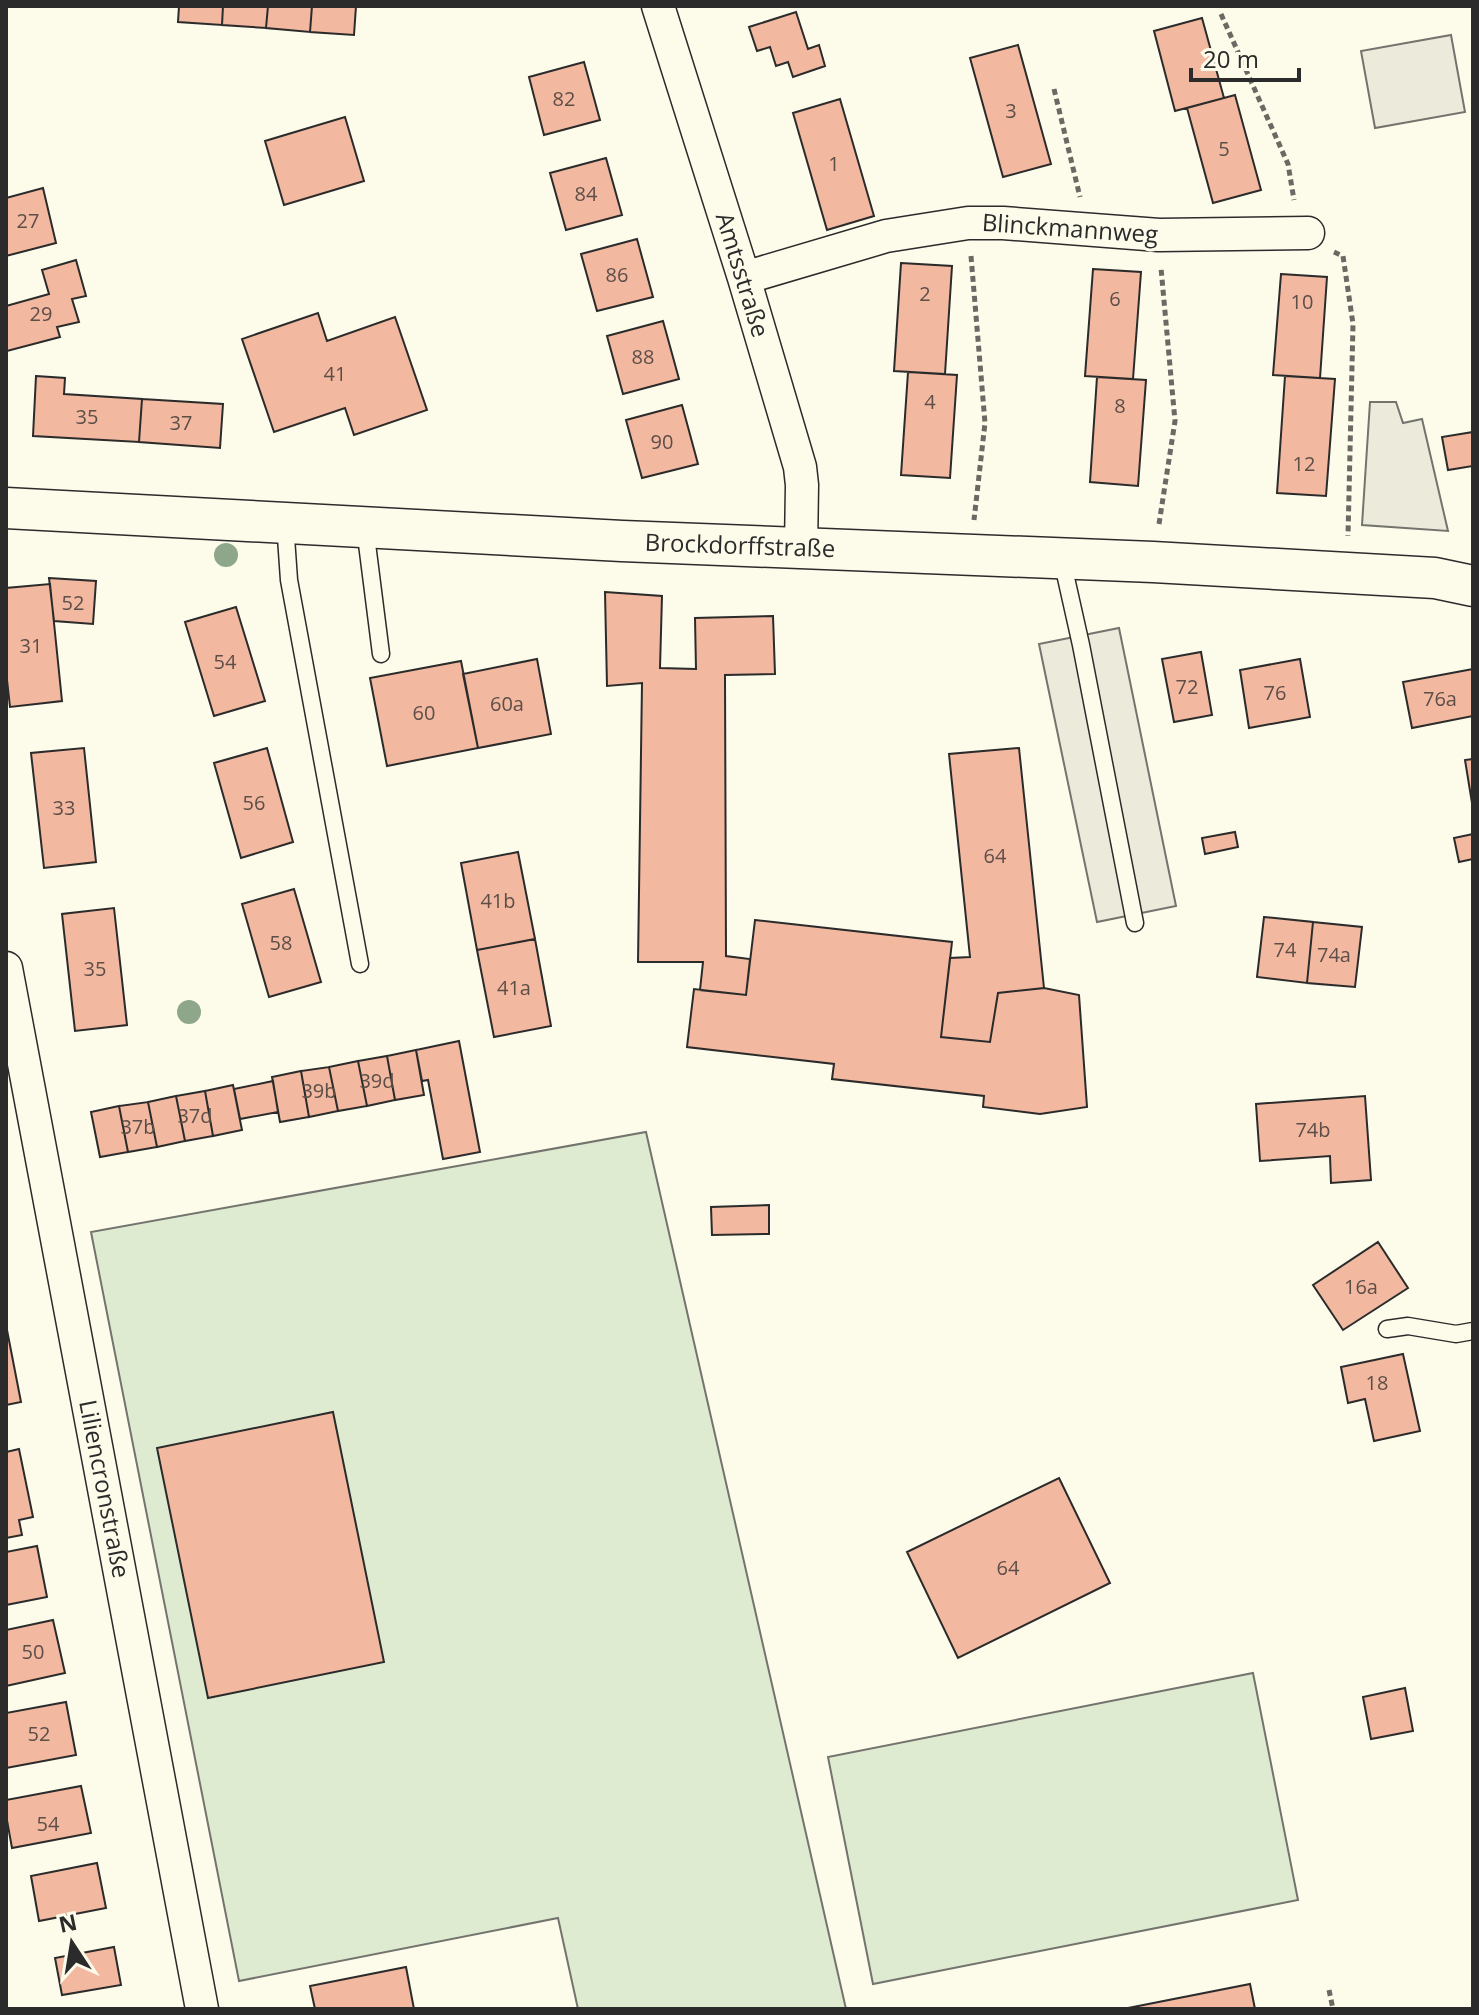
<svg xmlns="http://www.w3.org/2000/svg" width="1479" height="2015" font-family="'Open Sans',sans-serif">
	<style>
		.green { fill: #deebd1; stroke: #74746e; stroke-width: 2 }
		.parking { fill: #eceadb; stroke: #74746e; stroke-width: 2 }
		.building { fill: #f2b8a0; stroke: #2b2b2b; stroke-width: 2 }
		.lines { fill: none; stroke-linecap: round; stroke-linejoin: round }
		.service-casing { stroke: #2b2b2b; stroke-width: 19 }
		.minor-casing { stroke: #2b2b2b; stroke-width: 35 }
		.tertiary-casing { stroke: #2b2b2b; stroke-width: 43 }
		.path { stroke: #6a6964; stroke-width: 5; stroke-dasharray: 6 4; stroke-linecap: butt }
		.service { stroke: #fdfbea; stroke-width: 16 }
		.minor { stroke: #fdfbea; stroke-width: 32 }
		.tertiary { stroke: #fdfbea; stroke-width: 40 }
		.tree { fill: #8ea78a }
		.labels { text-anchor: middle; stroke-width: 6; stroke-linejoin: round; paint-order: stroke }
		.number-label { font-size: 20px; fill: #5d4e48 }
		.street-label { font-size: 24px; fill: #2b2b2b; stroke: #fdfbea }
	</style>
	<rect width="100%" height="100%" fill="#fdfbea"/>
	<path class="green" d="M 646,1132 L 846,2009 L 578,2009 L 558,1918 L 239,1981 L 91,1232 Z
		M 1253,1673 L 1298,1900 L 873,1984 L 828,1757 Z"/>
	<path class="parking" d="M 1451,35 L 1465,112 L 1375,128 L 1361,51 Z
		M 1370,402 L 1396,402 L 1403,423 L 1422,419 L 1448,531 L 1362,525 Z
		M 1119,628 L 1176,906 L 1097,922 L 1039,644 Z"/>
	<path class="building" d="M 179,6 L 223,6 L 222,25 L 178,22 Z
		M 223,6 L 268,6 L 266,28 L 222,25 Z
		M 268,6 L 312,6 L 310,32 L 266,28 Z
		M 312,6 L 356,6 L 354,35 L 310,32 Z
		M 796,12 L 808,49 L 819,45 L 825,66 L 793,77 L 788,62 L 776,66 L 770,47 L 757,51 L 749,27 Z
		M 1202,18 L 1224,98 L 1175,111 L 1154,31 Z
		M 1018,45 L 1051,164 L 1003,177 L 970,58 Z
		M 584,62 L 600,120 L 544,135 L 529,77 Z
		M 1235,95 L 1261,190 L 1213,203 L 1187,108 Z
		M 840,99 L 874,216 L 827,230 L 793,113 Z
		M 345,117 L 364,181 L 284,205 L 265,141 Z
		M 606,158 L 622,215 L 566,230 L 550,173 Z
		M 43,188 L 56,243 L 6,256 L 6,198 Z
		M 637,239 L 653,297 L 597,311 L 581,254 Z
		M 76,260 L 86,296 L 72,299 L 79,322 L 57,327 L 60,337 L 7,351 L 6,306 L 49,294 L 42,270 Z
		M 901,263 L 952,266 L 945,374 L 894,371 Z
		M 1093,269 L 1141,272 L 1133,379 L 1085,376 Z
		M 1281,274 L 1327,277 L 1320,378 L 1273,375 Z
		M 318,313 L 327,341 L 395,317 L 427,410 L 354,435 L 345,408 L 274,432 L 242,339 Z
		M 663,321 L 679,379 L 623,394 L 607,336 Z
		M 908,372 L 957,375 L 950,478 L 901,475 Z
		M 36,376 L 65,378 L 64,394 L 142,399 L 139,442 L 33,436 Z
		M 1285,376 L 1335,379 L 1326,496 L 1277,493 Z
		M 1097,377 L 1146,380 L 1138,486 L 1090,482 Z
		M 142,399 L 223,404 L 220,448 L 139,442 Z
		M 682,405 L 698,464 L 642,478 L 626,420 Z
		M 1473,432 L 1473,466 L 1448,470 L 1442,437 Z
		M 49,578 L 96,581 L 93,624 L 54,621 Z
		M 50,584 L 62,701 L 10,707 L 6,671 L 6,588 Z
		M 605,592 L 662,596 L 660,668 L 696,669 L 695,618 L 773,616 L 775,674 L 725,675 L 726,956 L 750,959 L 746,995 L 700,990 L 703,962 L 638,962 L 642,683 L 607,686 Z
		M 236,607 L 265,701 L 214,716 L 185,622 Z
		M 1201,652 L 1212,715 L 1174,722 L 1162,659 Z
		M 537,659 L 551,734 L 478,748 L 463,674 Z
		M 1300,659 L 1310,717 L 1249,728 L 1240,670 Z
		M 461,661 L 478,748 L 387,766 L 370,678 Z
		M 1473,669 L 1473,716 L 1412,728 L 1403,682 Z
		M 84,748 L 96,862 L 44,868 L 31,753 Z
		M 267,748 L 293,842 L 241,858 L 214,763 Z
		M 1019,748 L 1044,988 L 998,993 L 990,1042 L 941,1037 L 950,958 L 970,957 L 949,754 Z
		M 1473,759 L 1473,803 L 1472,803 L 1465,760 Z
		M 1235,832 L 1238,847 L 1205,854 L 1202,838 Z
		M 1473,834 L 1473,859 L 1459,862 L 1454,838 Z
		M 518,852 L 535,939 L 477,950 L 461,863 Z
		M 294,889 L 321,982 L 269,997 L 242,904 Z
		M 114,908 L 127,1025 L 75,1031 L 62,914 Z
		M 1264,917 L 1313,922 L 1307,983 L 1257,977 Z
		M 755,920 L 952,942 L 941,1037 L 990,1042 L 998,993 L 1044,988 L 1079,995 L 1087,1107 L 1040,1114 L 983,1107 L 984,1096 L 832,1079 L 834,1064 L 687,1047 L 694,989 L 746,995 Z
		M 1313,922 L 1362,927 L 1355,987 L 1307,983 Z
		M 535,939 L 551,1026 L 494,1037 L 477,950 Z
		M 459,1041 L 480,1152 L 443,1159 L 428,1080 L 422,1081 L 416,1050 Z
		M 416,1050 L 424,1095 L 395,1100 L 387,1056 Z
		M 387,1056 L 395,1100 L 367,1106 L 358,1061 Z
		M 358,1061 L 367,1106 L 338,1111 L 329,1067 Z
		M 329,1067 L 338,1111 L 309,1117 L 301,1071 Z
		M 301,1071 L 309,1117 L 280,1122 L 272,1077 Z
		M 273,1081 L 278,1112 L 240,1119 L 234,1089 Z
		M 233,1085 L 242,1130 L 213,1136 L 205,1091 Z
		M 205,1091 L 213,1136 L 185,1141 L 176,1096 Z
		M 176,1096 L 185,1141 L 157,1147 L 148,1102 Z
		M 1365,1096 L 1371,1180 L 1331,1183 L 1330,1156 L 1260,1161 L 1256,1104 Z
		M 148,1102 L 157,1147 L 128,1152 L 119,1106 Z
		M 119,1106 L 128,1152 L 100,1157 L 91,1112 Z
		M 769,1205 L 769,1234 L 712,1235 L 711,1207 Z
		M 1378,1242 L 1408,1288 L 1343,1330 L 1313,1285 Z
		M 7,1330 L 21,1402 L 6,1405 L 6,1330 Z
		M 1403,1354 L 1420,1431 L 1374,1441 L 1365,1399 L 1348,1403 L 1341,1367 Z
		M 333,1412 L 384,1662 L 208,1698 L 157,1448 Z
		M 19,1449 L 33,1517 L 19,1520 L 22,1535 L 6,1538 L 6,1452 Z
		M 1059,1478 L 1110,1583 L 958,1658 L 907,1552 Z
		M 37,1546 L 47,1597 L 6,1605 L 6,1552 Z
		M 53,1620 L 65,1673 L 6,1686 L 6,1630 Z
		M 1405,1688 L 1413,1731 L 1371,1739 L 1363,1697 Z
		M 66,1702 L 76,1755 L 6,1768 L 6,1713 Z
		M 81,1786 L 91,1833 L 12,1848 L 6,1815 L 6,1800 Z
		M 97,1863 L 106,1908 L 39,1921 L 31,1876 Z
		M 114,1947 L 121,1985 L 62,1995 L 55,1958 Z
		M 406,1967 L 414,2009 L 315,2009 L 310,1986 Z
		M 1250,1984 L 1255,2009 L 1123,2009 Z"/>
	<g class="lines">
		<g class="service-casing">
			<path id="service" d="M 285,523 L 289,580 L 360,964
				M 365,528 L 381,654
				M 1062,560 L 1081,645 L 1135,923
				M 1387,1329 L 1408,1326 L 1456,1334 L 1473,1331"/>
		</g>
		<g class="minor-casing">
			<path id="minor" d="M 658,6 L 744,278 L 800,467 L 802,485 L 801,548
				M 744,278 L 886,236 L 968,223 L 1003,223 L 1159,235 L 1308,233
				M 6,968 L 202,2009"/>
		</g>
		<g class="tertiary-casing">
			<path id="tertiary" d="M 6,508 L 622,541 L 1153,562 L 1435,578 L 1473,586"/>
		</g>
		<path class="path" d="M 1221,14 L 1288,164 L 1294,200
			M 1054,89 L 1080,197
			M 1334,252 L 1343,256 L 1353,324 L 1348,536
			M 971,256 L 985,423 L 974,520
			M 1159,524 L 1175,421 L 1161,268
			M 1329,1990 L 1333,2009"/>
		<use href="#service" class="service"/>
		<use href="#minor" class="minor"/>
		<use href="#tertiary" class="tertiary"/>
	</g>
	<g class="tree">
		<circle cx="226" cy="555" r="12"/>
		<circle cx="189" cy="1012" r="12"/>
	</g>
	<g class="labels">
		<g class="number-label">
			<text x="564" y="106">82</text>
			<text x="1011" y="118">3</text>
			<text x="1224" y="156">5</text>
			<text x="834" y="171">1</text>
			<text x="586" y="201">84</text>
			<text x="28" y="228">27</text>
			<text x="617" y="282">86</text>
			<text x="925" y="301">2</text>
			<text x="1115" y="306">6</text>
			<text x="1302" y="309">10</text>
			<text x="41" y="321">29</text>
			<text x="643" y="364">88</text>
			<text x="335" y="381">41</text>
			<text x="930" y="409">4</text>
			<text x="1120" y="413">8</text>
			<text x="87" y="424">35</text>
			<text x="181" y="430">37</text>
			<text x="662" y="449">90</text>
			<text x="1304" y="471">12</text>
			<text x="73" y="610">52</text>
			<text x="31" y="653">31</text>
			<text x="225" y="669">54</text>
			<text x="1187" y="694">72</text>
			<text x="1275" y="700">76</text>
			<text x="1440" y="706">76a</text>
			<text x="507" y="711">60a</text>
			<text x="424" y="720">60</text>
			<text x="254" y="810">56</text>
			<text x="64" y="815">33</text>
			<text x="995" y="863">64</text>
			<text x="498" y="908">41b</text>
			<text x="281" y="950">58</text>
			<text x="1285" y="957">74</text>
			<text x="1334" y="962">74a</text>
			<text x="95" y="976">35</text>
			<text x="514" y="995">41a</text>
			<text x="377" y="1088">39d</text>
			<text x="319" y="1098">39b</text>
			<text x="195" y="1123">37d</text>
			<text x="138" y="1134">37b</text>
			<text x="1313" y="1137">74b</text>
			<text x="1361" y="1294">16a</text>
			<text x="1377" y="1390">18</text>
			<text x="1008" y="1575">64</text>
			<text x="33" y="1659">50</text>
			<text x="39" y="1741">52</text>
			<text x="48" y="1831">54</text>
		</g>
		<g class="street-label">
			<text transform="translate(1070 229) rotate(4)" y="8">Blinckmannweg</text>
			<text transform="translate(742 275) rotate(73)" y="8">Amtsstraße</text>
			<text transform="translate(740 546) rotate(2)" y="8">Brockdorffstraße</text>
			<text transform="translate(104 1489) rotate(79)" y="8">Liliencronstraße</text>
		</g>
	</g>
	<rect width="1479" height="2015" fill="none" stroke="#2b2b2b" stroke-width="16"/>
	<g transform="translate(72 1943) rotate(348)" stroke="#fdfbea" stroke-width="6" paint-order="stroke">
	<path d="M0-6L14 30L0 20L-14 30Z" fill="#2b2b2b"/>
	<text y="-12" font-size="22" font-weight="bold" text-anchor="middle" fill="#2b2b2b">N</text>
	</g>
	<path d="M1191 68v12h108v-12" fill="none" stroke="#2b2b2b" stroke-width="4"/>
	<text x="1203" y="68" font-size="24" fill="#2b2b2b" stroke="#fdfbea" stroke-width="6" paint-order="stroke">20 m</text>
</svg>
